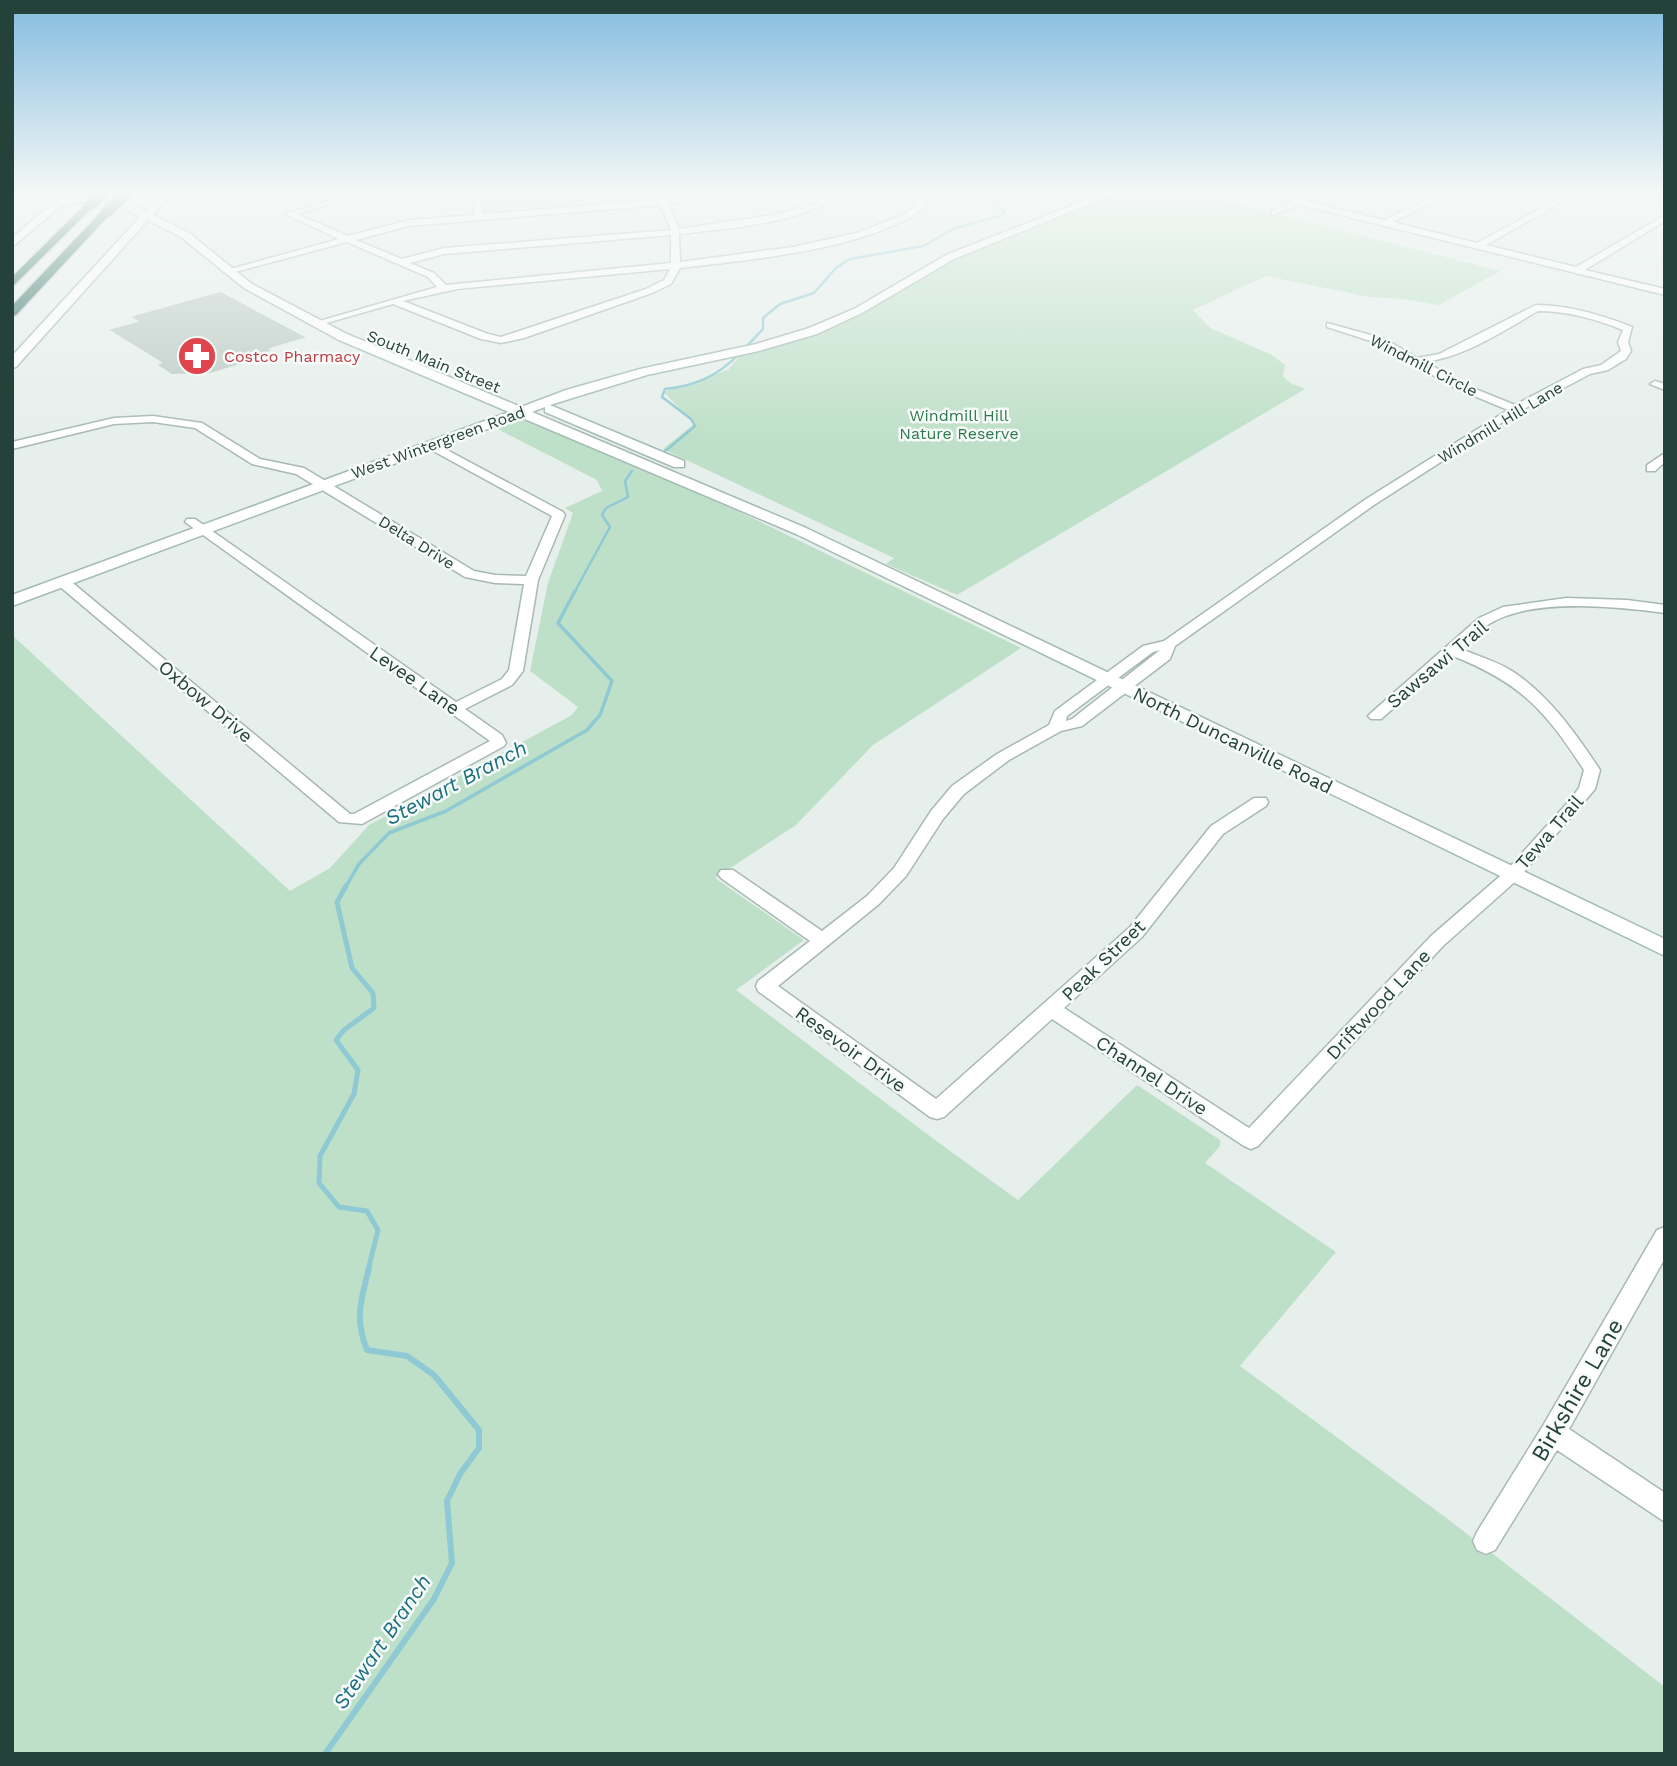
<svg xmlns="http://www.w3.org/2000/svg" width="1677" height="1766" font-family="'Work Sans',sans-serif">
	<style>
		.built { fill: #d4dfda }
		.green { fill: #bfe0c8 }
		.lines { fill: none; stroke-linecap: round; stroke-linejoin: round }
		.stream-far3 { stroke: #8ec9d4; stroke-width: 2.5 }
		.stream-far2 { stroke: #8ec9d4; stroke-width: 3.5 }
		.stream-far1 { stroke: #8ec9d4; stroke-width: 5 }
		.stream { stroke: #8ec9d4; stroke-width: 6 }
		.building { fill: #bbcac4; stroke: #b8c9c2; stroke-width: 2 }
		.street-casing { stroke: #a8b8b2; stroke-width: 3 }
		.secondary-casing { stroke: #a4bbb3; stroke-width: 3 }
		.highway-casing { stroke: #c2cac8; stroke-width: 3 }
		.street { fill: #fff; fill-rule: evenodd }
		.secondary { fill: #fff; fill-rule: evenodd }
		.highway { fill: #2f6f62; fill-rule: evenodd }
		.highway-bridge-casing { stroke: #c2cac8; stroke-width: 13; stroke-linecap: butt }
		.highway-bridge { stroke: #2f6f62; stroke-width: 11 }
		.labels { text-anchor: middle; stroke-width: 5; stroke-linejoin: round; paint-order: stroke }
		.far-health-label { font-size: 16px; fill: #be3a42; stroke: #f7fbf9; text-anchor: start }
		.far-street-label { font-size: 16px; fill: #24423a; stroke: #f7fbf9 }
		.far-park-label { font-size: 16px; fill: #2d7a4b; stroke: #f7fbf9 }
		.street-label { font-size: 19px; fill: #24423a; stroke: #f7fbf9 }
		.water-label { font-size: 21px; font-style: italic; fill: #1c6f80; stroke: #f7fbf9 }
		.near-street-label { font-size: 23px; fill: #24423a; stroke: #f7fbf9 }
	</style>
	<rect width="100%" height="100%" fill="#e6efeb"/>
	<path class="built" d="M 482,191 L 645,191 L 649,198 L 486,211 Z"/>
	<path class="green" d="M 1125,191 L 1184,191 L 1500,271 L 1439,305 L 1402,299 L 1369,297 L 1266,276 L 1193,310 L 1210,328 L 1272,355 L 1285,365 L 1283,376 L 1290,383 L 1305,389 L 957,595 L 886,564 L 894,558 L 663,449 L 694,424 L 664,392 L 728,370 L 746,348 L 854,315 L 978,247 Z
		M 516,421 L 531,421 L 638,468 L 645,466 L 1021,648 L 873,745 L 796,825 L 715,878 L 804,940 L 736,990 L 935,1140 L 1018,1200 L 1137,1085 L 1220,1140 L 1220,1146 L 1205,1163 L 1336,1252 L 1240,1366 L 1449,1520 L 1665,1687 L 1665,1754 L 12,1754 L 12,635 L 290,891 L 330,868 L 369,825 L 572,715 L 578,707 L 530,671 L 548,583 L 573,513 L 565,508 L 602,491 L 597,480 L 496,428 Z"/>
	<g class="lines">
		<path class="stream-far3" d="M 745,348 L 763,329 L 763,318 L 780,304 L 814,293 L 836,268 L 850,259 L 923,246 L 955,228 L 1001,216 L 1004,212 L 993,198 L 995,191
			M 663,453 L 695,426 L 691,419 L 662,397 L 665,389 C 695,386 718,376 739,354
			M 574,593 L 610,527 L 602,515 L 606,508 L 628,497 L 625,481 L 632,471"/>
		<path class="stream-far2" d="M 345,888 L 359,864 L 389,833 L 446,811 L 587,730 L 600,715 L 612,681 L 558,623 L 575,591"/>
		<path class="stream-far1" d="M 346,886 L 337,902 L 352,968 L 373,993 L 374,1008 L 344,1030 L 336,1040 L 358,1070 L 354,1094 L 320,1156 L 319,1183 L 339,1207 L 367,1211 L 378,1230 L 368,1270"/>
		<path class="stream" d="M 325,1754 L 434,1599 L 452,1563 L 447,1501 L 460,1474 L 479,1448 L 479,1430 L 434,1375 L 407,1356 L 367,1350 C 354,1317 361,1301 369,1268"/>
	</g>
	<path class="building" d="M 220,293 L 303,337 L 266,348 L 269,350 L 252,356 L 256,358 L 210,372 L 172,373 L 160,365 L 165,363 L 112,330 L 142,322 L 134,317 Z"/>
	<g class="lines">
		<g class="street-casing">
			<path id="street" d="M 360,191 L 372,191 L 297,214 L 348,236 L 409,220 L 475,215 L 470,191 L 478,191 L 483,214 L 658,200 L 655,194 L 659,192 L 666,199 L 735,191 L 689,202 L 668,204 L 679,229 L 773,215 L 814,204 L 835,191 L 844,191 C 806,224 729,228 679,234 L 680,262 L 793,247 L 857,233 L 906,214 L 927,191 L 935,191 C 928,200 919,213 909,218 C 848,251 749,260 680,268 L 671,284 L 652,293 L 524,338 L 501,343 L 481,339 L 393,304 L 316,326 L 316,322 L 437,287 L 428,277 L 347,242 L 228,274 L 223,271 L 339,239 L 285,214 ZM 660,205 L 671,230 L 444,248 L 402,259 L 356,240 L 409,226 ZM 671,235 L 671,263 L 446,285 L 434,273 L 410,263 L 444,254 ZM 670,269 L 664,280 L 646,289 L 501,337 L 488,334 L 403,301 L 457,289 Z
				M 1251,191 C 1266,190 1280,197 1295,198 C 1305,200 1316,191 1327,191 L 1307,201 L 1384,220 L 1444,191 L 1454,191 L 1393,222 L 1477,243 L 1573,191 L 1582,191 L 1486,245 L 1576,267 L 1665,215 L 1665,221 L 1585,270 L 1665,289 L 1665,295 L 1300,205 L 1272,215 L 1272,211 L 1291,202 Z
				M 1536,305 C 1568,305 1602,315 1632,327 L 1628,342 L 1631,351 L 1626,359 L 1608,370 L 1590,374 L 1520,411 L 1374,505 L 1175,646 L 1170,659 L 1082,726 L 1061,731 L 1009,760 L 964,794 L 943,819 L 906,876 L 879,904 L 778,986 L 936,1099 L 1130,927 L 1211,826 L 1254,798 L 1266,798 L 1268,802 L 1266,806 L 1223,834 L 1142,937 L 1064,1008 L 1249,1128 L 1431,936 L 1506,871 L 1570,800 L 1579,788 L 1584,770 C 1545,710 1521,683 1453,656 L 1381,719 L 1371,719 L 1368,716 L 1371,713 L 1479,618 L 1503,607 L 1566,598 L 1627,600 L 1665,605 L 1665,613 C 1617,607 1532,597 1489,624 C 1479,630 1470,641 1461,649 C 1478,656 1496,661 1512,671 C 1549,695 1576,734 1600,770 L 1595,789 L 1518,879 L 1443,946 L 1258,1146 L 1251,1149 L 1244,1146 L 1052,1019 L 944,1117 L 937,1119 L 930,1117 L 758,991 L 756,986 L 758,981 L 810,941 L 721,878 L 718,874 L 721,870 L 733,870 L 822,931 L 867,896 L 894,868 L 931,811 L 952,786 L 997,754 L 1049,725 L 1055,711 L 1143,646 L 1164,641 L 1366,499 L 1508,410 L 1455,388 L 1377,343 L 1327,327 L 1327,323 L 1385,339 L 1417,358 L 1439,354 ZM 1538,311 C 1567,311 1596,319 1623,330 L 1618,342 L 1621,351 L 1601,365 L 1583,369 L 1515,405 L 1463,384 L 1426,362 C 1466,356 1503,331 1538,311 ZM 1160,650 L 1072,719 L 1066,721 L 1067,716 L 1153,652 Z
				M 1655,381 L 1665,384 L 1665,390 L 1650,384 Z
				M 153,416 L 202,423 L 260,459 L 304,468 L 474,571 L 495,575 L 526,576 L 552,516 L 426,447 L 426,443 L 434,443 L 563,512 L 565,515 L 538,580 L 523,671 L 512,685 L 465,709 L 502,735 L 506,743 L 504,746 L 362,824 L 339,822 L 58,585 L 58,579 L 68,579 L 350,814 L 354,814 L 490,741 L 185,522 L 187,519 L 195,519 L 456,702 L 502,679 L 509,670 L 524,584 L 495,583 L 465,577 L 296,474 L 252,464 L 195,428 L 153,422 L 114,424 L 12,449 L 12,442 L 114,418 Z
				M 1665,453 L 1665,462 L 1655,471 L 1647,471 L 1647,465 Z
				M 1665,1227 L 1665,1258 L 1569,1429 L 1665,1493 L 1665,1522 L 1557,1450 L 1495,1550 L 1486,1554 L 1477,1550 L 1473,1541 L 1477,1532 L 1544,1424 L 1657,1230 Z"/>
		</g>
		<g class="secondary-casing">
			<path id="secondary" d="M 91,191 L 103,191 L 145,211 L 161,194 L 145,196 L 132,191 L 174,191 L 153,215 L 189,233 L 252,284 L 347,334 L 521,407 L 566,390 L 640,369 L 756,344 L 809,328 L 854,309 L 946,255 L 1109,191 L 1122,191 L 954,259 L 862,313 L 817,334 L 759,351 L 647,375 L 550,405 L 684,461 L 684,467 L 674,467 L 545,412 L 545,407 L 532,412 L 806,528 L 1665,939 L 1665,956 L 796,534 L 520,417 L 12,606 L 12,595 L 509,412 L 339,340 L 244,288 L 181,237 L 148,220 L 16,367 L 12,368 L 12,356 L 140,217 Z
				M 65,193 L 71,193 L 70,198 L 84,195 L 112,207 L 107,210 L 83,201 L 61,206 L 12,247 L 12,238 Z"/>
		</g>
		<g class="highway-casing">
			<path id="highway" d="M 87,203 L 95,205 L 12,287 L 12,277 Z
				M 103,210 L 112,212 L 16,315 L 12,316 L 12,306 Z"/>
		</g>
		<use href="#street" class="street"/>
		<use href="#secondary" class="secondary"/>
		<use href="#highway" class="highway"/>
		<g class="highway-bridge-casing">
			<path id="highway-bridge" d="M 90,205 L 105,191
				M 107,212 L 128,191"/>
		</g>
		<use href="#highway-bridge" class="highway-bridge"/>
	</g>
	<linearGradient id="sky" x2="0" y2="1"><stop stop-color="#84bce0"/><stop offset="0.44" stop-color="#f4f8f6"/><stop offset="1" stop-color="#f4f8f6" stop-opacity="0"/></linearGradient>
	<rect width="1677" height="438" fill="url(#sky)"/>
	<defs>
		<g id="pharmacy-disc" transform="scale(2.0125)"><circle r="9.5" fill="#e0444e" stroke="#f7fbf9"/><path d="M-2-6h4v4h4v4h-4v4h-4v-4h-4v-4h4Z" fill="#fff"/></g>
	</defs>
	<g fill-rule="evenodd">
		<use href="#pharmacy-disc" x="197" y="356"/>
	</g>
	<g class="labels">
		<g class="far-health-label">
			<text x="224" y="362">Costco Pharmacy</text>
		</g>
		<g class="far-street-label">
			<text transform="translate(434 361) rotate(22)" y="6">South Main Street</text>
			<text transform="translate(1424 365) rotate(27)" y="6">Windmill Circle</text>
			<text transform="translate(1500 422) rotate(-31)" y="6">Windmill Hill Lane</text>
			<text transform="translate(438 442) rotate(-20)" y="6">West Wintergreen Road</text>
			<text transform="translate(417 542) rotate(32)" y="6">Delta Drive</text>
		</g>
		<g class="far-park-label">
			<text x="959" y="421">Windmill Hill<tspan x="959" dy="18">Nature Reserve</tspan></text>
		</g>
		<g class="street-label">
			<text transform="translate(1437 664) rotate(-40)" y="7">Sawsawi Trail</text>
			<text transform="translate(415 680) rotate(35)" y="7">Levee Lane</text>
			<text transform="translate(206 701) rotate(40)" y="7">Oxbow Drive</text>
			<text transform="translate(1233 740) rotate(26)" y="7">North Duncanville Road</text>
			<text transform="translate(1549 832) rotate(-49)" y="7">Tewa Trail</text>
			<text transform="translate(1103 960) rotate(-44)" y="7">Peak Street</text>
			<text transform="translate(1378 1004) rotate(-47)" y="7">Driftwood Lane</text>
			<text transform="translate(851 1049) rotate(36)" y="7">Resevoir Drive</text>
			<text transform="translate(1152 1075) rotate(33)" y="7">Channel Drive</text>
		</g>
		<g class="water-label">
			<text transform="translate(456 783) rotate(-28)" y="7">Stewart Branch</text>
			<text transform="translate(382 1642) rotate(-56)" y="7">Stewart Branch</text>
		</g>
		<g class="near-street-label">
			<text transform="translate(1577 1390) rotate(-60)" y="8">Birkshire Lane</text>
		</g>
	</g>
	<rect width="1677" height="1766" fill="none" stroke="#24423a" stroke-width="28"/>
</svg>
